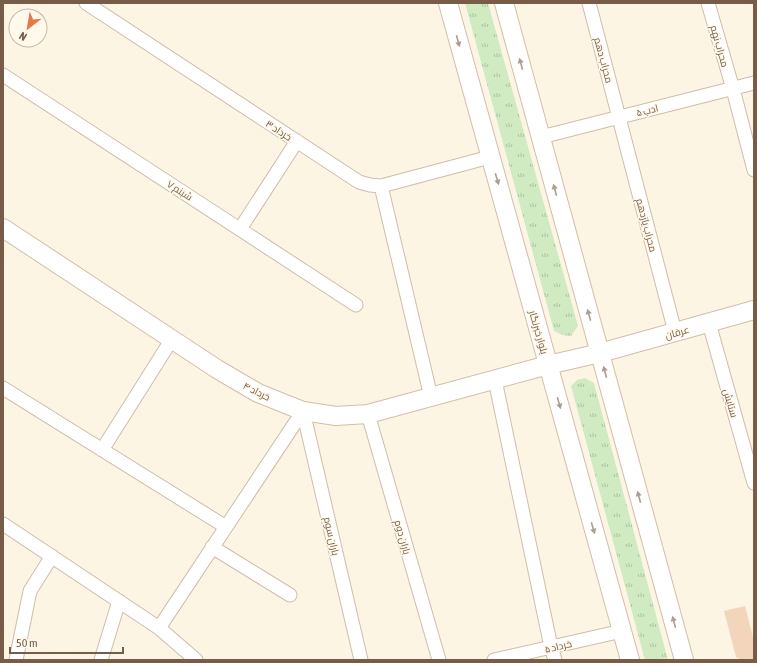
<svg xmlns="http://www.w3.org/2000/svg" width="757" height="663" font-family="'Asap Condensed',Cairo,sans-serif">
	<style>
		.grass { fill: url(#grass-tufts) }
		.building { fill: #f3d5bb }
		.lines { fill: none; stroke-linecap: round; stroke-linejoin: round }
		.street-casing { stroke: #cebdab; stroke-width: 15 }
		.secondary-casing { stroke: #d2bea8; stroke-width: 20 }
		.street { stroke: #fff; stroke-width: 13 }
		.secondary { stroke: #fff; stroke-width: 18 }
		.oneway { fill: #ad9d92 }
		.labels { text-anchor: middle; stroke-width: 3; stroke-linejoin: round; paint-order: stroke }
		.street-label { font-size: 10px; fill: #765c49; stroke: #fff9eb }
	</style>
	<defs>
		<pattern id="grass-tufts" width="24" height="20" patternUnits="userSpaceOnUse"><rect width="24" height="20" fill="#d0ebc2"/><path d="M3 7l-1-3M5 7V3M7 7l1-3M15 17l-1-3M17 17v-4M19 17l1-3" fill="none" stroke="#adc2a0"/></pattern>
	</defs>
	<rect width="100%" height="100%" fill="#fdf5e4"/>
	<path class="grass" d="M 465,3 L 488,3 L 578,326 L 571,336 L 562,335 L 554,331 Z
		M 585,378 L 594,383 L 668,660 L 645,660 L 571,386 L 577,380 Z"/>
	<path class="building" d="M 745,606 L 754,641 L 754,660 L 741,660 L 736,657 L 724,611 Z"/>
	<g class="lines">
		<g class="street-casing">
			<path id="street" d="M 86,3 L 359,182 L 370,185 L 381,186 L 490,157
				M 589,3 L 675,332
				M 708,3 L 733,89 L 754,170
				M 3,75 L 356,305
				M 541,137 L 754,83
				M 381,186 L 431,397
				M 240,229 L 297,141
				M 709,323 L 754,483
				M 495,380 L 551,647 L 555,660
				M 3,388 L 226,527
				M 303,411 L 361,660
				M 368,414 L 439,660
				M 102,450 L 172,339
				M 3,524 L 159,628 L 196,660
				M 212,547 L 290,595
				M 159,628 L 303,411
				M 16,660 L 30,591 L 52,556
				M 101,660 L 119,601
				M 494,660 L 622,631"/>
		</g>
		<g class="secondary-casing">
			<path id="secondary" d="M 448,3 L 630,660
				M 504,3 L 684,660
				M 3,228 L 217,369 L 258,393 L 303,411 L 336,416 L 368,414 L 548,365 L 600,353 L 754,310"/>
		</g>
		<use href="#street" class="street"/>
		<use href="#secondary" class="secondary"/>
	</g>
	<defs><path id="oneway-solid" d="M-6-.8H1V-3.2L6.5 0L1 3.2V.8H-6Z"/></defs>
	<g class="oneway">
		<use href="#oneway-solid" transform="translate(458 41) rotate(75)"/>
		<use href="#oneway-solid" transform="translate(521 64) rotate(-105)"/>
		<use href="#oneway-solid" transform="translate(497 179) rotate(74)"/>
		<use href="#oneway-solid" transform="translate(555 190) rotate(-105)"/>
		<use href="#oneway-solid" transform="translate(589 315) rotate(-105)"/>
		<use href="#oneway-solid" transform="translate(605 372) rotate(-105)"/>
		<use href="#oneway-solid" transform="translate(559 403) rotate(74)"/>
		<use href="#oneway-solid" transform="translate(639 497) rotate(-105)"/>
		<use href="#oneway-solid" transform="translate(593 528) rotate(74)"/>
		<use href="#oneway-solid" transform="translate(674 622) rotate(-105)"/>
	</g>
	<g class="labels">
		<g class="street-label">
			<text transform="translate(720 46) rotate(74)" y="4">محراب نهم</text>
			<text transform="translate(604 60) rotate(75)" y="4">محراب دهم</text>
			<text transform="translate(647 110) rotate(-14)" y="4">ادب ۵</text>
			<text transform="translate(279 130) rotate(33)" y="4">خرداد ۳</text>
			<text transform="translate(180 190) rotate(33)" y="4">شبنم ۷</text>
			<text transform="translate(647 225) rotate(75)" y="4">محراب یازدهم</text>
			<text transform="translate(539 332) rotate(74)" y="4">بلوار خبرنگار</text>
			<text transform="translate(677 332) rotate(-16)" y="4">عرفان</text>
			<text transform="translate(257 391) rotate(27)" y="4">خرداد ۴</text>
			<text transform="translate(731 403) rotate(74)" y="4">ستایش</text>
			<text transform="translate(332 536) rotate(77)" y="4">باران سوم</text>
			<text transform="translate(403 537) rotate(74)" y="4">باران دوم</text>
			<text transform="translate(558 646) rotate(-13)" y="4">خرداد ۵</text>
		</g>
	</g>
	<rect width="757" height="663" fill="none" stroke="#765c49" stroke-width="8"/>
	<g transform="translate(28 28) rotate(211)"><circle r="19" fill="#fff9eb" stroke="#c8baaa"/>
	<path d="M0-3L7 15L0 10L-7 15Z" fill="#e97747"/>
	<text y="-6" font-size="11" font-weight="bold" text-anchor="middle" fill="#765c49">N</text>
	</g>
	<path d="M10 647v6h113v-6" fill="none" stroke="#765c49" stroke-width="2"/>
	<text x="16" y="647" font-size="12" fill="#765c49" stroke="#fff9eb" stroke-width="3" paint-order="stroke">50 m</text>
</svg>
